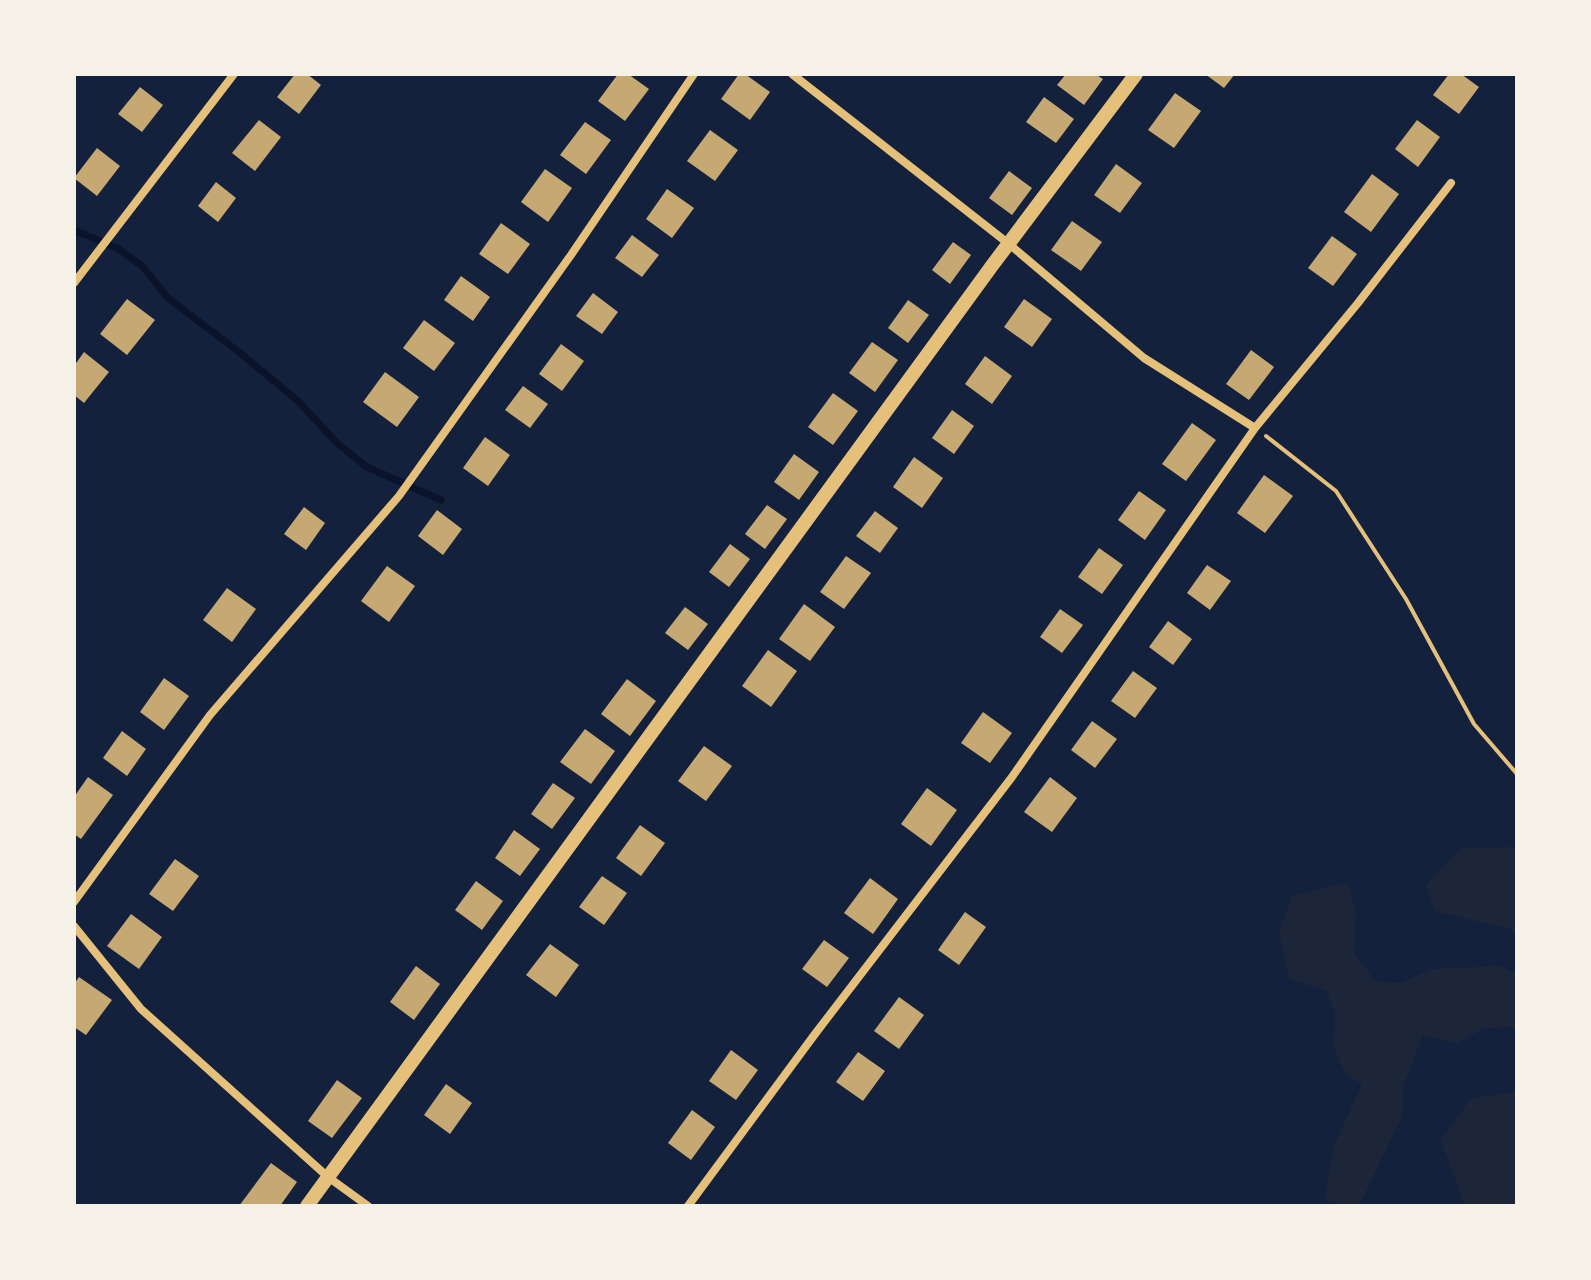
<svg xmlns="http://www.w3.org/2000/svg" width="1591" height="1280" font-family="Rubik,sans-serif">
	<style>
		.green { fill: #1d2539 }
		.lines { fill: none; stroke-linecap: round; stroke-linejoin: round }
		.stream { stroke: #0b132b; stroke-width: 7 }
		.building { fill: #c6a872 }
		.path { stroke: #e5c07b; stroke-width: 4 }
		.minor { stroke: #e5c07b; stroke-width: 8 }
		.tertiary { stroke: #e5c07b; stroke-width: 14 }
	</style>
	<rect width="100%" height="100%" fill="#14213d"/>
	<path class="green" d="M 1513,847 L 1517,850 L 1517,934 L 1513,930 L 1435,911 L 1426,885 L 1462,848 Z
		M 1348,882 L 1356,914 L 1354,953 L 1376,982 L 1401,983 L 1431,969 L 1500,966 L 1517,974 L 1517,1026 L 1482,1029 L 1457,1044 L 1423,1035 L 1403,1086 L 1402,1116 L 1359,1206 L 1347,1206 L 1325,1199 L 1333,1149 L 1362,1084 L 1346,1075 L 1334,1047 L 1335,1013 L 1327,991 L 1289,979 L 1279,932 L 1292,896 Z
		M 1517,1045 L 1517,1206 L 1465,1206 L 1441,1141 L 1471,1098 L 1516,1092 Z"/>
	<g class="lines">
		<path class="stream" d="M 74,230 L 119,249 L 143,267 L 168,298 L 239,352 L 298,401 L 337,443 L 367,467 L 441,500"/>
	</g>
	<path class="building" d="M 295,74 L 307,74 L 321,85 L 299,114 L 277,97 Z
		M 618,74 L 628,74 L 649,89 L 625,121 L 598,101 Z
		M 739,74 L 745,74 L 770,92 L 750,120 L 721,99 Z
		M 1066,74 L 1095,74 L 1103,79 L 1084,105 L 1057,85 Z
		M 1205,74 L 1235,74 L 1224,88 Z
		M 1449,74 L 1461,74 L 1479,87 L 1459,114 L 1433,95 Z
		M 140,87 L 163,105 L 142,132 L 118,114 Z
		M 1175,93 L 1201,111 L 1174,148 L 1148,130 Z
		M 1044,97 L 1074,119 L 1056,143 L 1026,122 Z
		M 259,120 L 281,137 L 255,171 L 232,153 Z
		M 1417,120 L 1440,137 L 1418,167 L 1395,149 Z
		M 585,122 L 611,140 L 586,174 L 560,155 Z
		M 710,130 L 738,150 L 715,181 L 687,161 Z
		M 97,148 L 120,166 L 97,196 L 74,178 Z
		M 1116,164 L 1142,183 L 1120,213 L 1094,195 Z
		M 545,169 L 572,188 L 548,222 L 521,202 Z
		M 1009,171 L 1032,188 L 1012,215 L 989,198 Z
		M 1372,174 L 1399,194 L 1371,232 L 1344,212 Z
		M 216,182 L 236,198 L 218,222 L 198,206 Z
		M 667,189 L 694,208 L 672,238 L 646,219 Z
		M 1072,221 L 1102,242 L 1081,271 L 1051,250 Z
		M 501,223 L 530,244 L 508,274 L 479,254 Z
		M 632,235 L 659,255 L 642,277 L 615,258 Z
		M 1332,236 L 1357,254 L 1333,286 L 1308,268 Z
		M 953,242 L 971,255 L 950,284 L 932,270 Z
		M 461,276 L 490,297 L 473,321 L 444,300 Z
		M 593,293 L 618,312 L 602,334 L 576,316 Z
		M 127,299 L 155,320 L 127,355 L 100,334 Z
		M 1024,299 L 1052,319 L 1032,347 L 1004,327 Z
		M 908,300 L 929,315 L 908,343 L 888,328 Z
		M 424,320 L 455,343 L 434,371 L 403,348 Z
		M 872,342 L 898,360 L 875,392 L 849,373 Z
		M 561,344 L 584,361 L 562,391 L 539,374 Z
		M 1251,350 L 1274,367 L 1249,400 L 1226,384 Z
		M 84,352 L 109,372 L 84,403 L 74,395 L 74,366 Z
		M 985,356 L 1012,376 L 992,404 L 965,384 Z
		M 385,372 L 419,397 L 397,427 L 363,402 Z
		M 523,386 L 548,404 L 530,428 L 505,410 Z
		M 833,393 L 858,411 L 833,445 L 808,427 Z
		M 952,410 L 974,426 L 954,454 L 932,438 Z
		M 1192,423 L 1216,440 L 1186,481 L 1162,464 Z
		M 485,437 L 510,455 L 488,486 L 463,468 Z
		M 794,454 L 819,472 L 799,500 L 774,482 Z
		M 914,457 L 943,478 L 922,508 L 893,487 Z
		M 1264,475 L 1293,496 L 1265,533 L 1237,513 Z
		M 1139,491 L 1166,510 L 1145,540 L 1118,520 Z
		M 767,505 L 787,519 L 765,549 L 745,534 Z
		M 304,507 L 325,523 L 306,550 L 284,534 Z
		M 437,510 L 462,529 L 443,555 L 418,536 Z
		M 875,511 L 898,528 L 880,553 L 856,536 Z
		M 730,544 L 750,559 L 729,587 L 709,572 Z
		M 1099,548 L 1123,565 L 1102,594 L 1078,577 Z
		M 846,556 L 871,573 L 844,609 L 820,592 Z
		M 1207,565 L 1231,581 L 1210,610 L 1187,593 Z
		M 387,566 L 415,586 L 389,622 L 361,601 Z
		M 227,588 L 256,609 L 232,642 L 203,620 Z
		M 804,604 L 835,627 L 810,661 L 779,639 Z
		M 685,607 L 708,624 L 688,650 L 665,633 Z
		M 1060,609 L 1083,625 L 1062,653 L 1040,637 Z
		M 1168,621 L 1192,639 L 1173,665 L 1149,647 Z
		M 768,650 L 797,671 L 771,707 L 742,686 Z
		M 1133,671 L 1157,688 L 1135,718 L 1111,701 Z
		M 164,678 L 189,696 L 164,730 L 140,712 Z
		M 627,679 L 656,701 L 630,736 L 601,714 Z
		M 983,712 L 1012,733 L 990,763 L 961,743 Z
		M 1092,721 L 1117,739 L 1095,768 L 1071,750 Z
		M 585,729 L 615,751 L 591,784 L 560,762 Z
		M 122,731 L 146,749 L 127,776 L 103,758 Z
		M 704,746 L 732,766 L 706,801 L 678,781 Z
		M 88,777 L 113,795 L 81,839 L 74,834 L 74,797 Z
		M 1050,777 L 1077,798 L 1052,832 L 1024,812 Z
		M 553,783 L 575,798 L 552,829 L 531,814 Z
		M 927,788 L 957,810 L 931,846 L 901,824 Z
		M 640,825 L 665,843 L 641,876 L 616,858 Z
		M 514,830 L 540,849 L 520,876 L 495,858 Z
		M 175,859 L 199,876 L 173,911 L 149,894 Z
		M 602,876 L 627,893 L 604,925 L 579,907 Z
		M 870,878 L 898,899 L 873,934 L 844,913 Z
		M 476,881 L 503,901 L 482,930 L 455,910 Z
		M 965,912 L 986,927 L 959,965 L 938,950 Z
		M 131,914 L 162,937 L 139,969 L 107,946 Z
		M 824,940 L 849,958 L 827,987 L 802,969 Z
		M 550,944 L 579,965 L 556,997 L 526,975 Z
		M 416,966 L 440,984 L 414,1020 L 390,1002 Z
		M 79,977 L 112,1000 L 86,1035 L 74,1027 L 74,984 Z
		M 899,997 L 924,1015 L 899,1049 L 874,1031 Z
		M 731,1050 L 758,1070 L 736,1100 L 709,1081 Z
		M 858,1052 L 885,1071 L 863,1101 L 836,1082 Z
		M 337,1080 L 362,1098 L 332,1138 L 308,1121 Z
		M 446,1084 L 472,1103 L 450,1134 L 424,1115 Z
		M 692,1110 L 715,1127 L 691,1160 L 668,1143 Z
		M 271,1163 L 297,1182 L 280,1206 L 239,1206 Z"/>
	<g class="lines">
		<path class="path" d="M 1266,436 L 1336,491 L 1406,599 L 1474,724 L 1517,774"/>
		<path class="minor" d="M 792,74 L 1009,244 L 1144,358 L 1255,428
			M 74,283 L 234,74
			M 74,902 L 210,715 L 399,496 L 571,255 L 694,74
			M 74,926 L 141,1009 L 328,1177 L 368,1206
			M 688,1206 L 815,1034 L 1012,777 L 1255,428 L 1358,303 L 1451,183"/>
		<path class="tertiary" d="M 307,1206 L 991,267 L 1136,74"/>
	</g>
	<rect width="1591" height="1280" fill="none" stroke="#f6f1e7" stroke-width="152"/>
</svg>
